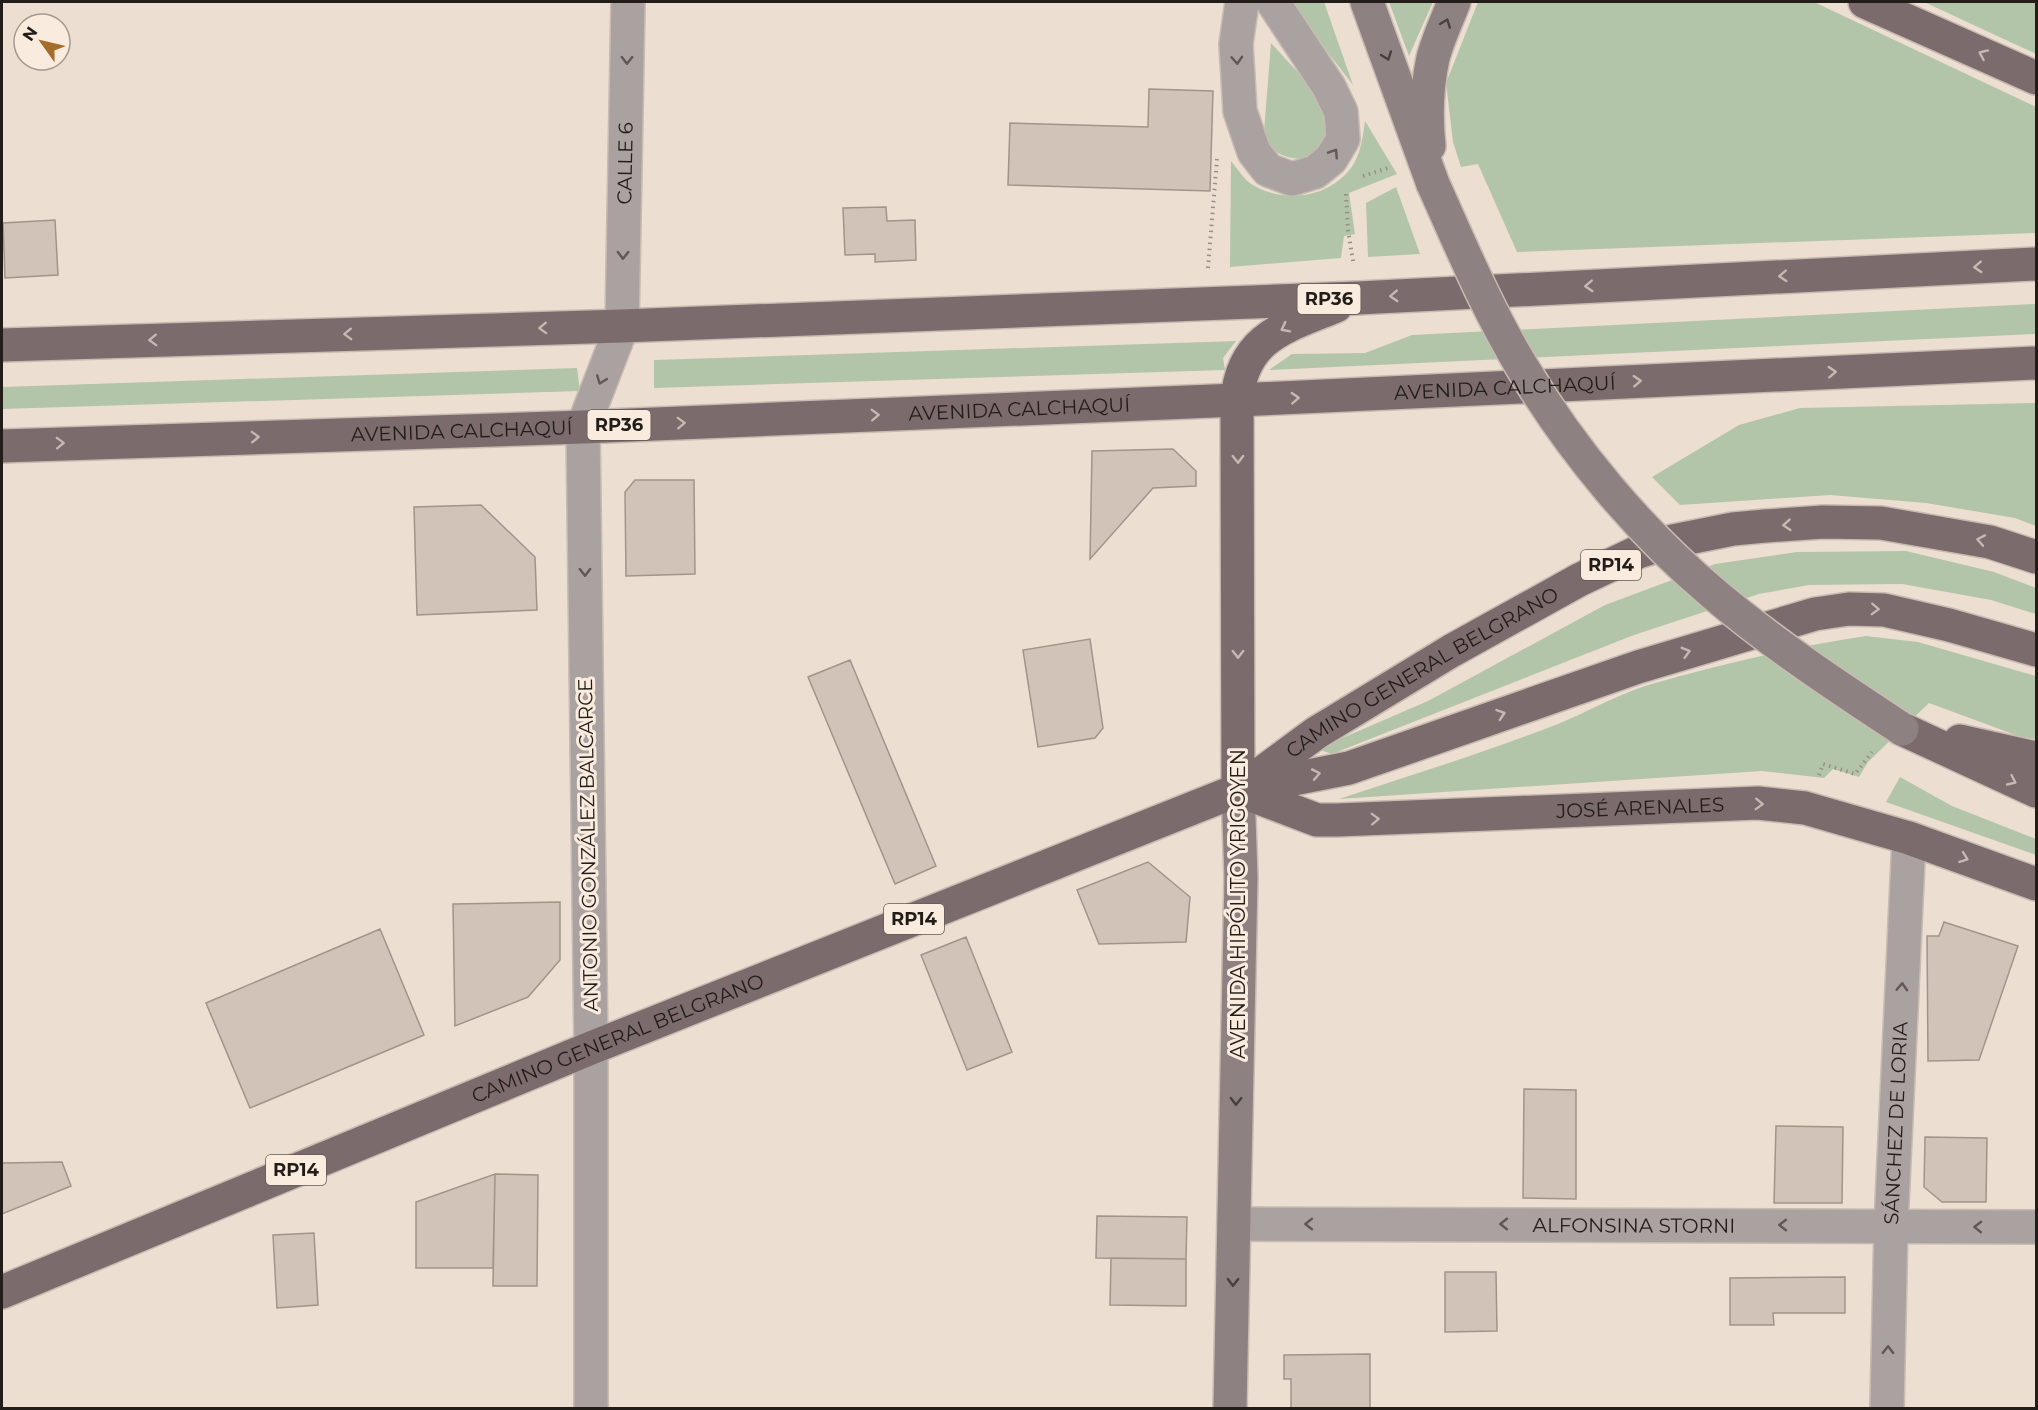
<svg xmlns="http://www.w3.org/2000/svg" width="2038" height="1410" font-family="Montserrat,sans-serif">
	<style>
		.green { fill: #b3c5a8 }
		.building { fill: #d1c3b7; stroke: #a19488; stroke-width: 1.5 }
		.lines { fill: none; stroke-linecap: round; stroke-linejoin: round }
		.street-casing { stroke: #c8bbb1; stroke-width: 36 }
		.secondary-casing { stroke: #c8bbb1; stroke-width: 36 }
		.primary-casing { stroke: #c8bbb1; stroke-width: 36 }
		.path { stroke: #998e85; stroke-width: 4; stroke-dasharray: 1.5 4.5; stroke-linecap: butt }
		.street { stroke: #aaa1a1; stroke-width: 33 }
		.secondary { stroke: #8e8182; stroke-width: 33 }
		.primary { stroke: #7b6b6c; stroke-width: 33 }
		.secondary-bridge-casing { stroke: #c8bbb1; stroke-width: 36; stroke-linecap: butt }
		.secondary-bridge { stroke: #8e8182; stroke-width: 33 }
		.oneway { stroke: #48403d }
		.oneway2 { stroke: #c7b8b1 }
		.oneway3 { stroke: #5f5856 }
		.labels { text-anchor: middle; stroke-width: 6; stroke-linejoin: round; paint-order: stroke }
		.shield { fill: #faebdf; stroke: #635b54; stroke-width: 1.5 }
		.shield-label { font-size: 18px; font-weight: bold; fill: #221d18 }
		.street-label { font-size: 20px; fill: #221d18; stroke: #faebdf }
	</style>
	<rect width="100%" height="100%" fill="#edded2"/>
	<path class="green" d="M 1292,2 L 1324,2 L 1353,85 L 1294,9 Z
		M 1389,2 L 1433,2 L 1409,56 Z
		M 1478,2 L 1814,2 L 2036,107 L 2036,233 L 1517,252 L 1478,164 L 1461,167 L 1453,142 L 1446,83 Z
		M 1924,2 L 2036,2 L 2036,54 Z
		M 1271,43 L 1326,103 L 1330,130 L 1323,152 C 1294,163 1289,160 1263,144 Z
		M 1365,121 L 1397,174 L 1349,193 L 1355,234 L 1344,236 L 1341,258 L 1230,267 L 1231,161 C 1237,168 1244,180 1253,185 C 1285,204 1331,198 1353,165 C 1361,152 1363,136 1365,121 Z
		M 1396,187 L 1420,254 L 1368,257 L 1366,203 Z
		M 2036,304 L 2036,334 L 1269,370 L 1292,354 L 1365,353 L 1412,335 Z
		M 1236,341 L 1223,358 L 1225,370 L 654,388 L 654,360 Z
		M 577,368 L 580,391 L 2,409 L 2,387 Z
		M 2036,403 L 2036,526 L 2015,518 L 1926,503 L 1830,495 L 1680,505 L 1652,477 L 1739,425 L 1800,408 Z
		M 1906,551 L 1994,572 L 2036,588 L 2036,614 L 1991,600 L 1902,584 L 1809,585 L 1759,594 L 1634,635 L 1332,754 L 1317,749 L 1428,701 L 1605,605 L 1715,564 L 1797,552 Z
		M 1866,636 L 1918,642 L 2036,676 L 2036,739 L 2021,737 L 1929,703 L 1868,762 L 1859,777 L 1833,769 L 1824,778 L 1762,771 L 1339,799 C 1412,775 1486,752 1558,724 C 1587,712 1615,696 1645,686 C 1717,665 1793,647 1866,636 Z
		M 1900,777 L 1952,806 L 2036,839 L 2036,855 L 1886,802 Z"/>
	<path class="building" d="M 1149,89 L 1213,91 L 1210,191 L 1008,185 L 1010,123 L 1148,127 Z
		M 886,207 L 887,221 L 915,220 L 916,260 L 875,262 L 875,254 L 845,255 L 843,208 Z
		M 55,220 L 58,275 L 5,278 L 3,223 Z
		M 1173,449 L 1196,471 L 1196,486 L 1153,488 L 1090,559 L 1092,451 Z
		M 635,480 L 694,480 L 695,574 L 626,576 L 625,492 Z
		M 481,505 L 535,557 L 537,610 L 417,615 L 414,507 Z
		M 1090,639 L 1103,728 L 1095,738 L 1038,747 L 1023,650 Z
		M 850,660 L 936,866 L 895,884 L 808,677 Z
		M 1148,862 L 1190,897 L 1186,942 L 1099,944 L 1077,890 Z
		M 560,902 L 560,960 L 528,997 L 455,1026 L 453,904 Z
		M 1944,922 L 2018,946 L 1979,1060 L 1928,1061 L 1927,936 L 1939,936 Z
		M 380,929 L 424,1035 L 250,1108 L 206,1003 Z
		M 966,937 L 1012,1052 L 967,1070 L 921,955 Z
		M 1524,1089 L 1576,1090 L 1576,1199 L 1523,1198 Z
		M 1776,1126 L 1843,1127 L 1842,1203 L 1774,1203 Z
		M 1925,1137 L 1987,1138 L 1986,1202 L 1942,1202 L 1924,1187 Z
		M 62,1162 L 71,1186 L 2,1214 L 2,1163 Z
		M 495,1174 L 493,1268 L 416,1268 L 416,1202 Z
		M 495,1174 L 538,1175 L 537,1286 L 493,1286 Z
		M 1097,1216 L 1187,1217 L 1186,1259 L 1096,1258 Z
		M 314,1233 L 318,1305 L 277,1308 L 273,1235 Z
		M 1111,1258 L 1186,1259 L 1186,1306 L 1110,1305 Z
		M 1445,1272 L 1496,1272 L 1497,1331 L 1445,1332 Z
		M 1845,1277 L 1845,1313 L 1773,1313 L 1774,1325 L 1730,1325 L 1730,1278 Z
		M 1370,1354 L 1370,1408 L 1291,1408 L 1291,1379 L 1284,1379 L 1284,1355 Z"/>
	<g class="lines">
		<g class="street-casing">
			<g id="street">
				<path d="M 1242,2 L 1236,44 L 1240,111 L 1254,152 L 1268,170 L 1292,179 L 1315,172 L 1331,159 L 1343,139 L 1341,112 L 1329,87 L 1273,2"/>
				<path id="s1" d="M 1234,1224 L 2036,1227"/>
				<path id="s2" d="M 591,1408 L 591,1048 L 583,427 L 622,326 L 628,2"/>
				<path id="s3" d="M 1887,1408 L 1891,1225 L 1909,838"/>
			</g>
		</g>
		<g class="secondary-casing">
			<path id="secondary" d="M 1367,2 L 1433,184
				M 1429,146 C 1426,118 1427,86 1433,58 C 1438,39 1447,20 1454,2
				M 1230,1408 L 1241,877 L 1238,790"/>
		</g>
		<g class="primary-casing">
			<g id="primary">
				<path d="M 1865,2 L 2036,78"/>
				<path d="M 2,345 L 622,326 L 1358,298 L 2036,264"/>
				<path id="s4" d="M 2,446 L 583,427 L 1237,400 L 2036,363"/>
				<path d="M 1902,729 L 2036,791"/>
				<path d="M 1960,741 L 2036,758"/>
				<path id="s5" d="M 1247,784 L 1316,733 L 1451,651 L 1579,580 L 1638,552 L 1673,541 L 1733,529 L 1765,526 L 1823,522 L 1881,523 L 1990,542 L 2036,557"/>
				<path id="s6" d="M 1238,790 L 1317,820 L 1337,820 L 1758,803 L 1805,808 L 1909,838 L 2036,884"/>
				<path d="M 1238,790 L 1237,400 C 1242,337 1285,327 1336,306"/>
				<path id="s7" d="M 2,1292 L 591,1048 L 1238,790 L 1349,768 L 1638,667 L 1815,614 L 1849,609 L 1884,610 L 1949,625 L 2036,650"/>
			</g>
		</g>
		<path class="path" d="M 1363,176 L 1391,167
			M 1346,194 L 1348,230 L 1353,261
			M 1208,268 L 1217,159
			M 1819,775 L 1823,764 L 1855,774 L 1872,752"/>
		<use href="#street" class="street"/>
		<use href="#secondary" class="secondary"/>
		<use href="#primary" class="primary"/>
		<g class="secondary-bridge-casing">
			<path id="secondary-bridge" d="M 1433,184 C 1461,246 1487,309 1522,367 C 1572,451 1639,531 1714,594 C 1773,644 1838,687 1902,729"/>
		</g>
		<use href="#secondary-bridge" class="secondary-bridge"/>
	</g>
	<defs><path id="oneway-chevron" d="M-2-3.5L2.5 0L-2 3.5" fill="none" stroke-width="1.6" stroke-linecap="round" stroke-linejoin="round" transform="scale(1.5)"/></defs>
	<g class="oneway">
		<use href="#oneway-chevron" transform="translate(1446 23) rotate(-69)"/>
		<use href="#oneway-chevron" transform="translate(1387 56) rotate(70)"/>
		<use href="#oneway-chevron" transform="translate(1236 1101) rotate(91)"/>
		<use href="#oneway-chevron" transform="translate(1233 1282) rotate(91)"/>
	</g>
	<g class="oneway2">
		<use href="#oneway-chevron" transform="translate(1983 54) rotate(-156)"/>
		<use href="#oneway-chevron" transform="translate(1978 267) rotate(177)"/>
		<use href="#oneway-chevron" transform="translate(1783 276) rotate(177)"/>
		<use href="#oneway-chevron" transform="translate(1589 286) rotate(177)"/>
		<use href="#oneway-chevron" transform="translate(1394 296) rotate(177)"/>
		<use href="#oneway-chevron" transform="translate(543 328) rotate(178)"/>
		<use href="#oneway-chevron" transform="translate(1285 328) rotate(153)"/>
		<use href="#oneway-chevron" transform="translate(348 334) rotate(178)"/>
		<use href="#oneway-chevron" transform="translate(153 340) rotate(178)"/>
		<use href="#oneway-chevron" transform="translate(1832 372) rotate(-3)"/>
		<use href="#oneway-chevron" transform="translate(1637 381) rotate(-3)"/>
		<use href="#oneway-chevron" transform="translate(1295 398) rotate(-3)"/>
		<use href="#oneway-chevron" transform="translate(875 415) rotate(-2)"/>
		<use href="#oneway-chevron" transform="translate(681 423) rotate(-2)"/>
		<use href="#oneway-chevron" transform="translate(255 437) rotate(-2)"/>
		<use href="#oneway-chevron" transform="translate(60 443) rotate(-2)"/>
		<use href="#oneway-chevron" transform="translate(1238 459) rotate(89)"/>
		<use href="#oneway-chevron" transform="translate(1787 525) rotate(176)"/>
		<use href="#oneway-chevron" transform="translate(1981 540) rotate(-169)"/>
		<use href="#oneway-chevron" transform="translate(1875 609) rotate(2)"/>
		<use href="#oneway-chevron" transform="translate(1686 652) rotate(-16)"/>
		<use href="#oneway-chevron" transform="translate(1238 654) rotate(90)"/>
		<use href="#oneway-chevron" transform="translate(1501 714) rotate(-19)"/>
		<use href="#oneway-chevron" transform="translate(1316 774) rotate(-11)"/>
		<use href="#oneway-chevron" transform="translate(2012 781) rotate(25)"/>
		<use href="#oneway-chevron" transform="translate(1759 804) rotate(2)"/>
		<use href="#oneway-chevron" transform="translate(1375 819) rotate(-2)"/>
		<use href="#oneway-chevron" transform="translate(1964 858) rotate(20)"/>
	</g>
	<g class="oneway3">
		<use href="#oneway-chevron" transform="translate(627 60) rotate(91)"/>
		<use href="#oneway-chevron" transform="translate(1237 60) rotate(87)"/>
		<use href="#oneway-chevron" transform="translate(1334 153) rotate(-57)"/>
		<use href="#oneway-chevron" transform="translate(623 255) rotate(91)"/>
		<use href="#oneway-chevron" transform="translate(601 380) rotate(111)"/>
		<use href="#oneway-chevron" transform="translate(585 572) rotate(89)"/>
		<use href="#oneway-chevron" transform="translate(1902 987) rotate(-87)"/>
		<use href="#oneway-chevron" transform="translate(1309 1224) rotate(-180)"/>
		<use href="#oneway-chevron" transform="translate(1504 1224) rotate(-180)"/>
		<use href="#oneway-chevron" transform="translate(1783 1225) rotate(-180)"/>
		<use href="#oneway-chevron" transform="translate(1978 1227) rotate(-179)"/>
		<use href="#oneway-chevron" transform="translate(1888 1350) rotate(-89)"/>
	</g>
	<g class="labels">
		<g class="shield">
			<rect x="1297.5" y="284" width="63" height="30" rx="4.5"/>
			<rect x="587.5" y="410" width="63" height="30" rx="4.5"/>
			<rect x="1581" y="550" width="60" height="30" rx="4.5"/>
			<rect x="884" y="904" width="60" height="30" rx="4.5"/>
			<rect x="266" y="1155" width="60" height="30" rx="4.5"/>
		</g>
		<g class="shield-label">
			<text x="1329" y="305">RP36</text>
			<text x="619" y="431">RP36</text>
			<text x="1611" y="571">RP14</text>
			<text x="914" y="925">RP14</text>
			<text x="296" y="1176">RP14</text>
		</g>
		<g class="street-label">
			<text dy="7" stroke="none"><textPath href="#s2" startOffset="1252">CALLE 6</textPath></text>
			<text dy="7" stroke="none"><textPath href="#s4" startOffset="1504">AVENIDA CALCHAQUÍ</textPath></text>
			<text dy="7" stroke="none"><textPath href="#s4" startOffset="1018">AVENIDA CALCHAQUÍ</textPath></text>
			<text dy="7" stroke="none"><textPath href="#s4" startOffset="460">AVENIDA CALCHAQUÍ</textPath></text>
			<text dy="7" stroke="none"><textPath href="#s5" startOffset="208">CAMINO GENERAL BELGRANO</textPath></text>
			<text dy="7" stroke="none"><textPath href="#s6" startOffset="408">JOSÉ ARENALES</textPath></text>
			<text transform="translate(588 845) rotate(-91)" y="7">ANTONIO GONZÁLEZ BALCARCE</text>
			<text transform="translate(1238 904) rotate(-90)" y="7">AVENIDA HIPÓLITO YRIGOYEN</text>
			<text dy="7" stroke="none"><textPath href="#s7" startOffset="666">CAMINO GENERAL BELGRANO</textPath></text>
			<text dy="7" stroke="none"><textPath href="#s3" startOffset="285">SÁNCHEZ DE LORIA</textPath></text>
			<text dy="7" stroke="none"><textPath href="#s1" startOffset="400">ALFONSINA STORNI</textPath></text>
		</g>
	</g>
	<rect width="2038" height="1410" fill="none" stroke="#221d18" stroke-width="6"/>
	<g transform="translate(42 42) rotate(304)"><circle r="28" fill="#faebdf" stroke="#a4998f" stroke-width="1.5"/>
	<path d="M0-4.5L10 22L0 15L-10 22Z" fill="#a56d2a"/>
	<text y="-9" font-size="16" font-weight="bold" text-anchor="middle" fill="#221d18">N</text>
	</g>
</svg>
